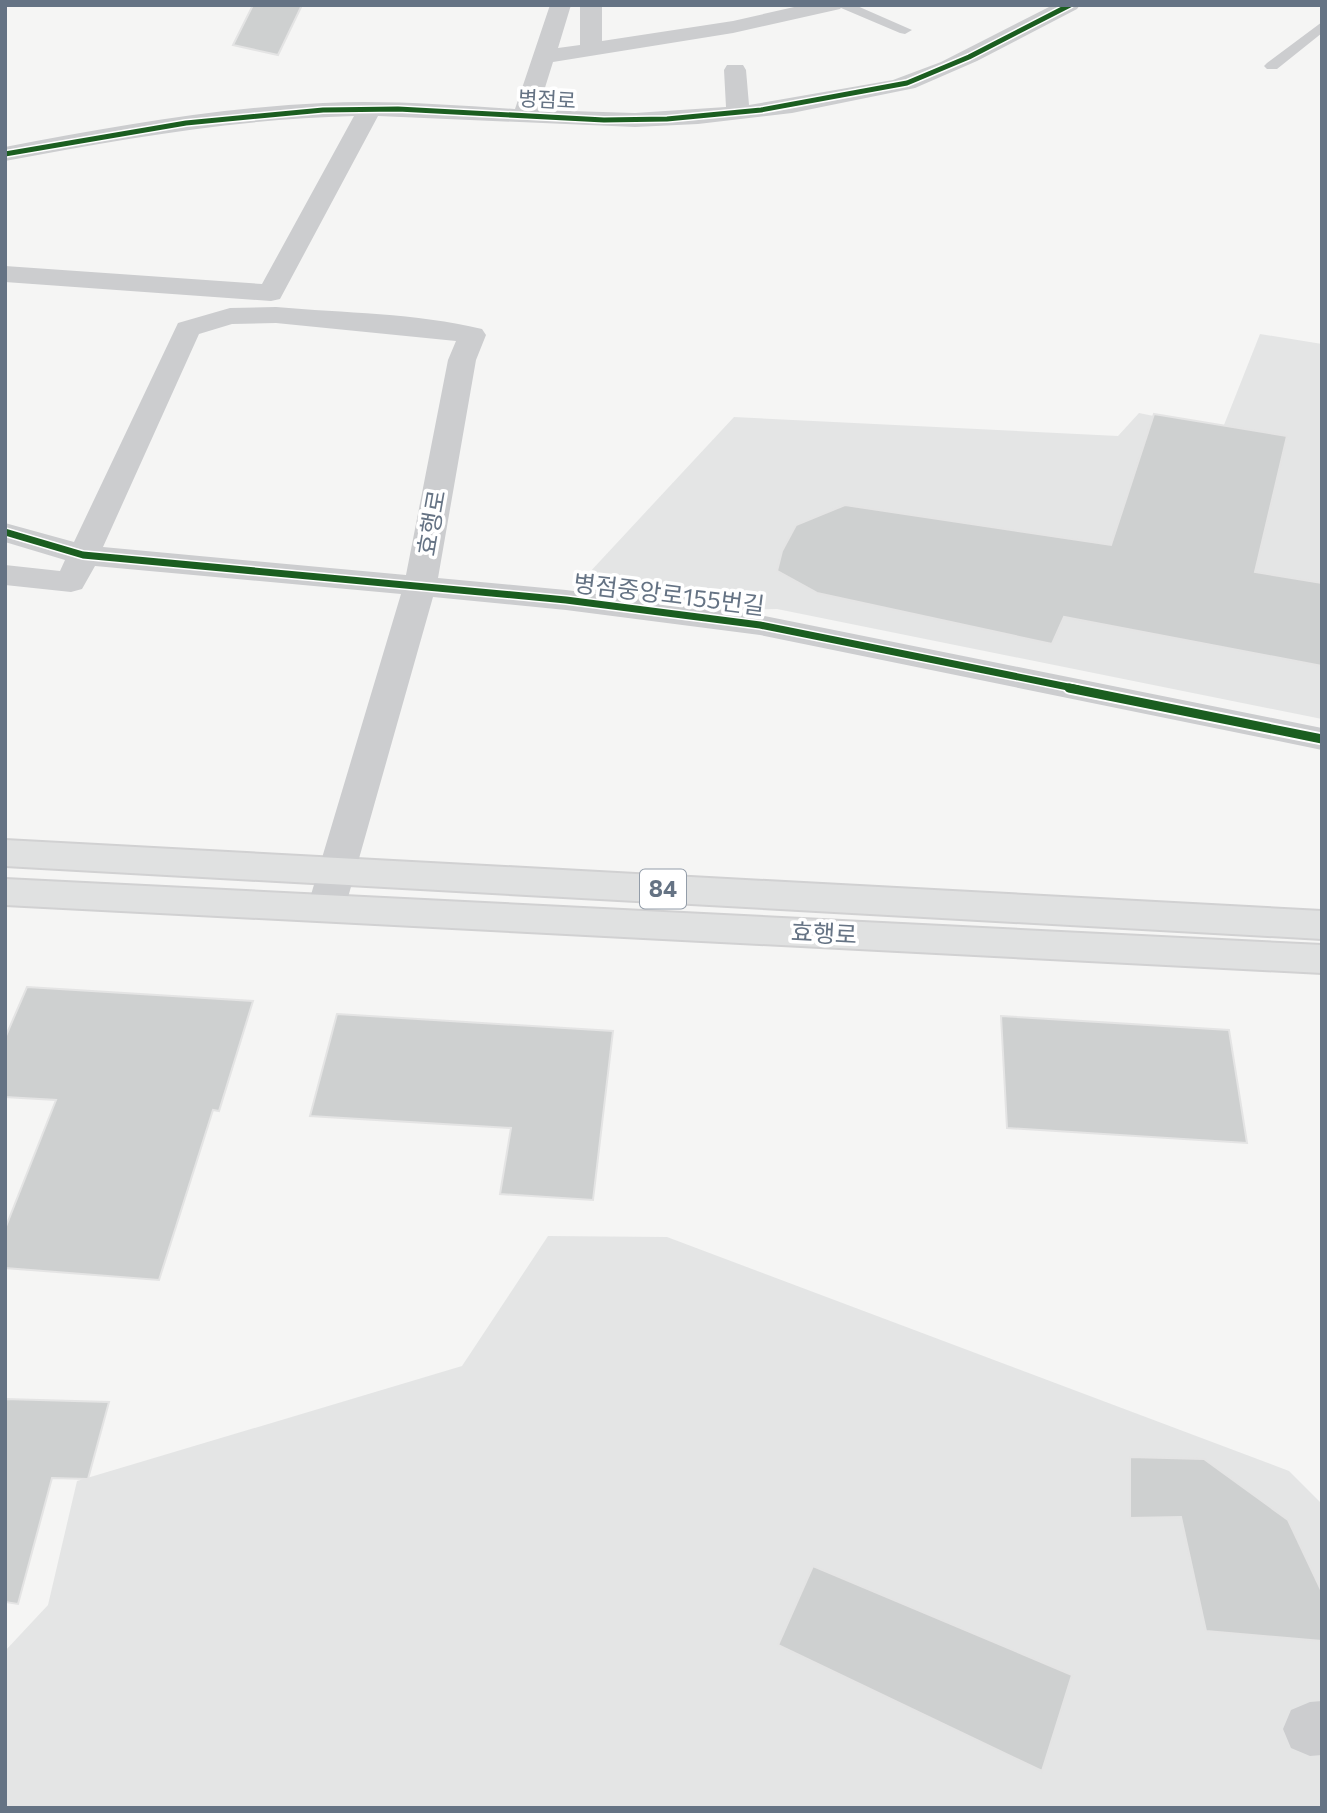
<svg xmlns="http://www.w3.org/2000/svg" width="1327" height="1813" font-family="Commissioner,'Noto Sans KR',sans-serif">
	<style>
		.built { fill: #e4e5e5 }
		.building { fill: #ced0d0; stroke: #e4e4e4; stroke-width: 2 }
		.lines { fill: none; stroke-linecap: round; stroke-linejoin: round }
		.primary-casing { stroke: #d1d1d2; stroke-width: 4 }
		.service { fill: #cccdcf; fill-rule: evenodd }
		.minor { fill: #cccdcf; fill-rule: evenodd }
		.primary { fill: #e0e1e1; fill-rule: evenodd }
		.cycleway-far2-casing { stroke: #fff; stroke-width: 8 }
		.cycleway-far1-casing { stroke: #fff; stroke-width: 10 }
		.cycleway-casing { stroke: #fff; stroke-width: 13 }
		.cycleway-far2 { stroke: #1b5e20; stroke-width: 5 }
		.cycleway-far1 { stroke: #1b5e20; stroke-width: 7 }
		.cycleway { stroke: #1b5e20; stroke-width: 9 }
		.labels { text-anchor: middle; stroke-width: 7; stroke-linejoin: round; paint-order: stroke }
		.far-street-label { font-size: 21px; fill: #657384; stroke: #fff }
		.shield { fill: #fff; stroke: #939da9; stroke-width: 2 }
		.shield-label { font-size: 23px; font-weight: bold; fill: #657384 }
		.street-label { font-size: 24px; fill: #657384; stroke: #fff }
	</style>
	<rect width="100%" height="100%" fill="#f5f5f4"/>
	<path class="built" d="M 1260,334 L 1322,344 L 1322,719 L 777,609 L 664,611 L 575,588 L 734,417 L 1118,436 L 1139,413 L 1222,430 Z
		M 548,1236 L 667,1237 L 1289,1471 L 1322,1504 L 1322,1808 L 5,1808 L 5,1651 L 48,1605 L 77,1481 L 462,1366 Z"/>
	<path class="building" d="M 253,5 L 302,5 L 278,55 L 233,45 Z
		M 1154,414 L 1287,436 L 1255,572 L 1322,583 L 1322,666 L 1064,617 L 1052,644 L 817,593 L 777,571 L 782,551 L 796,525 L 845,505 L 1111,545 Z
		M 27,987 L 253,1001 L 219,1111 L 213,1110 L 159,1280 L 5,1268 L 5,1229 L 56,1100 L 5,1097 L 5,1038 Z
		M 337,1014 L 613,1031 L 593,1200 L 500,1194 L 511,1128 L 310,1116 Z
		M 1001,1016 L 1229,1030 L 1247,1143 L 1007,1128 Z
		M 5,1399 L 109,1402 L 88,1479 L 52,1478 L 18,1604 L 5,1602 Z
		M 1130,1457 L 1204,1459 L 1288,1520 L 1322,1592 L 1322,1641 L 1206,1631 L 1181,1517 L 1130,1518 Z
		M 813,1566 L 1072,1675 L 1042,1771 L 778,1645 Z"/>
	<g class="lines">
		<g class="primary-casing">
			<path id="primary" d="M 5,840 L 1322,911 L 1322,939 L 5,866 Z
				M 5,879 L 1322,945 L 1322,973 L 5,905 Z"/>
		</g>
		<path class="service" d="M 834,5 L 855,5 L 912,30 L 905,34 L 900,33 Z
			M 1322,22 L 1322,33 L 1277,69 L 1267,69 L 1264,66 L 1267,63 Z"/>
		<path class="minor" d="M 550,5 L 571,5 L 558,48 L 580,45 L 580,5 L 602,5 L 602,41 L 733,21 L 803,5 L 843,5 L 840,9 L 733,33 L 553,62 L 538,110 L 635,113 L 726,107 L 724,70 L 727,65 L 743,65 L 746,70 L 749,105 L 893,80 L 941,62 L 1053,5 L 1080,5 L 1077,9 L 977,61 L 915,88 L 792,113 L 698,124 L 635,127 L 378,116 L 280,299 L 271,301 L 5,282 L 5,266 L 262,284 L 354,116 C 236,119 121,139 5,161 L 5,147 C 110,127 216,108 323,103 C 387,100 451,105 515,109 Z
			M 276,307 C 344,313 416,313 482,329 L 486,335 L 476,360 L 438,578 L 566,590 L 760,615 L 1322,728 L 1322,750 L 760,635 L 566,610 L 433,597 L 345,908 L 340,917 L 326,921 L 312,917 L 307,908 L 401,594 L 95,566 L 82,589 L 71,592 L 5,585 L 5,565 L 60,571 L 65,560 L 5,542 L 5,523 L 74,542 L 178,323 L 230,308 ZM 276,323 L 456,341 L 448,360 L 406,575 L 103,547 L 199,334 L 232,324 Z
			M 1322,1701 L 1322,1755 L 1310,1756 L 1291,1748 L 1283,1729 L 1291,1710 L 1310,1702 Z"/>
		<use href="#primary" class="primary"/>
		<g class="cycleway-far2-casing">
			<path id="cycleway-far2" d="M 5,154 L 186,123 L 323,110 L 398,109 L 604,120 L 667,119 L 761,110 L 907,83 L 969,57 L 1070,5"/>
		</g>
		<g class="cycleway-far1-casing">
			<path id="cycleway-far1" d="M 5,532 L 83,555 L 566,600 L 760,625 L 1078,689"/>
		</g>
		<g class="cycleway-casing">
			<path id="cycleway" d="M 1069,688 L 1322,739"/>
		</g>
		<use href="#cycleway-far2" class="cycleway-far2"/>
		<use href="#cycleway-far1" class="cycleway-far1"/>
		<use href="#cycleway" class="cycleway"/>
	</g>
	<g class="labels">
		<g class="far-street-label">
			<text transform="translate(547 100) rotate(3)" y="7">병점로</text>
		</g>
		<rect class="shield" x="640" y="869.5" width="46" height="39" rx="5"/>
		<g class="shield-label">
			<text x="663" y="897">84</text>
		</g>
		<g class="street-label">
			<text transform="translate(432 523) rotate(-80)" y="8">효행로</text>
			<text transform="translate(669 595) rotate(7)" y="8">병점중앙로155번길</text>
			<text transform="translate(824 934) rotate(3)" y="8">효행로</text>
		</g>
	</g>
	<rect width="1327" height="1813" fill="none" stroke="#657384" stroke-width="14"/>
</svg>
